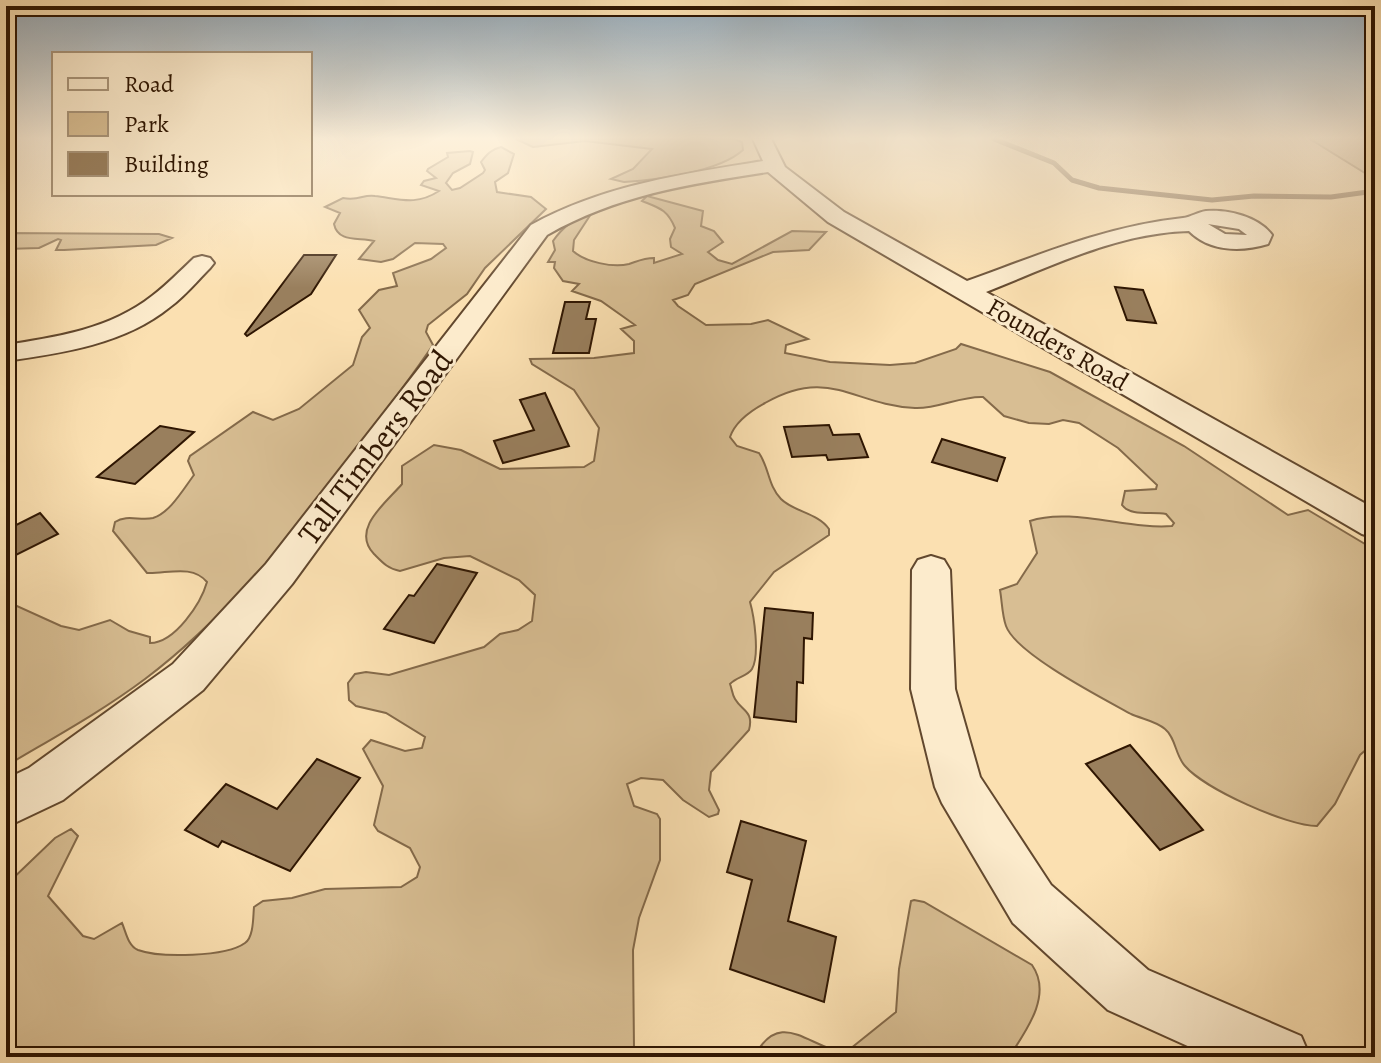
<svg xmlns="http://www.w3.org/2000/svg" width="1381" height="1063" font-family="Alegreya,serif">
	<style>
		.green { fill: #d8be93; stroke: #846a4a; stroke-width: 2 }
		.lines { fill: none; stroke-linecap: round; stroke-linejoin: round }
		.stream { stroke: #806648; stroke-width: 5 }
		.building { fill: #997f5d; stroke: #2f1602; stroke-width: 2 }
		.street-casing { stroke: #62482e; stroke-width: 4 }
		.street { fill: #fcebcc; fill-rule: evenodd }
		.labels { text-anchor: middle; stroke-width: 6; stroke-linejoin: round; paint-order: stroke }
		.far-street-label { font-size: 26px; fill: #2f1602; stroke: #fcebcc }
		.street-label { font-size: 32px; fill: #2f1602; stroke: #fcebcc }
	</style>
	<rect width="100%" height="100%" fill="#fbe0b1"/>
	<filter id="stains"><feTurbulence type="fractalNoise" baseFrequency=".0025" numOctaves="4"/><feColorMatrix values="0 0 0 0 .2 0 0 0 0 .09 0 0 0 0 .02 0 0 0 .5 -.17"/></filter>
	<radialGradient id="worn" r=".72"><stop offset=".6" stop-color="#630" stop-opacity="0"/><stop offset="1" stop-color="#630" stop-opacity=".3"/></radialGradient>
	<path class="green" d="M 516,139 L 734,139 L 742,142 L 743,150 C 719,172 656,180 624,182 L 611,179 L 633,169 L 652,149 L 585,141 L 533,147 Z
		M 1310,139 L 1375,139 L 1375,178 L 1373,178 Z
		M 501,147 L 514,154 L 508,173 L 495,182 L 497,192 L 531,197 L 546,209 L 485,268 L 467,294 L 428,325 L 426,332 L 433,345 C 403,389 371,430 339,472 C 281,548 222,621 145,679 C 101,712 53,738 6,766 L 6,601 L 61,626 L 79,630 L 110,620 L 129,631 L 150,637 L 150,643 C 175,643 201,603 207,582 C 192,564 167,574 147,573 L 113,531 L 115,522 C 127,514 140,521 153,518 C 170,513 184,488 194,475 L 188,461 L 190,456 L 253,412 L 273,420 L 299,409 L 353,365 L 362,337 L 370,328 L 359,310 L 379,290 L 397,286 L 393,273 L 431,259 L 446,248 L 443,244 L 415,243 L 393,259 L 381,262 L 359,259 L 374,241 C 359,237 338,243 334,224 L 340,213 L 325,207 L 343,198 C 360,201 363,194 375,196 C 400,199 416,206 439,191 L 421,185 L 424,181 L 436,178 L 427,171 L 428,169 L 448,157 L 447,153 L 470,151 L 473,152 L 470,164 L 453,173 L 446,183 L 452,190 L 460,188 L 483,173 L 485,170 L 481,162 C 487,154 492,149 501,147 Z
		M 647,196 L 703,211 L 701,226 L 714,231 L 723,242 L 708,252 L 718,260 L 732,264 L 792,231 L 826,232 L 809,250 L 773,252 L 695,284 L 688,295 L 673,300 L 678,306 L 706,325 L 751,324 L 768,320 L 808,339 L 786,345 L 785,353 L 830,362 L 890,365 L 915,363 L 956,349 L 961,344 L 1050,372 L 1184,446 L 1288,515 L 1308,510 L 1375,550 L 1375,573 L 1366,569 L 1375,576 L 1375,742 L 1360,755 L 1335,804 L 1317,826 C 1287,826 1205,789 1185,766 C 1175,755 1176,738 1165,729 C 1156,721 1142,719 1131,714 C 1104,699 1016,654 1006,626 C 1002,615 1002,601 1000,590 L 1017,584 L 1037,553 L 1030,521 C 1070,507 1130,530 1172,526 L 1174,523 L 1166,514 C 1152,511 1131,517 1122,505 L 1125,491 L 1156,489 L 1157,485 L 1118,448 L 1079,423 L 1063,420 L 1049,424 L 1029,423 L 1004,416 L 983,397 C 960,396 938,409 915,408 C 853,405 829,366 765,403 C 752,410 735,422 730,437 L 737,446 L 759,453 C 769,467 768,486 781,499 C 794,512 818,513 829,529 L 829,535 L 774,572 L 750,602 C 754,616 760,655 752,669 C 748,676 736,677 730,684 C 732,689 732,694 735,699 C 742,711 754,711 749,730 L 711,772 L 709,790 L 719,810 L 718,814 L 709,817 L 683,800 L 663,780 L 641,778 L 627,784 L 634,806 L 657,814 L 660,819 L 660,860 L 639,918 L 633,950 L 634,1048 L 638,1057 L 6,1057 L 6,885 L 55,838 L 71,829 L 78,836 L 48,896 L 83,936 L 94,939 L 122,923 C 126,932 128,946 138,950 C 160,958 226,957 245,943 C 254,937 253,916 254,907 L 263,901 L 292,898 L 325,889 L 401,887 L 417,877 L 420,867 L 410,848 L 378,831 L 374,825 L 383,786 L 363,749 L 371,740 L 405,751 L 422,748 L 425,737 L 386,713 L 356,706 L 349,700 L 348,683 L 355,674 L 366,672 L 389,675 L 484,647 L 500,634 L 518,630 L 532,621 L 535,595 L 519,580 L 470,556 L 444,558 L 400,571 C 388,569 382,562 374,554 C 350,529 387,502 402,484 L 402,466 L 434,445 L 461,450 L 500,469 L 584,467 L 594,461 L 599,428 L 574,390 L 532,364 L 530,359 L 594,358 L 634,353 L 634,341 L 621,329 L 635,325 L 601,301 L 572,291 L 579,284 L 563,281 L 554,268 L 555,262 L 548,262 L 555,250 L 553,241 C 562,228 576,216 591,214 L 574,240 L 573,251 C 585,262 613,268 629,264 C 638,261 644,258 654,258 L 654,263 L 682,254 L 671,247 L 670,239 L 675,228 C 667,209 659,208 642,201 Z
		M 6,233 L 159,234 L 172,238 L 156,245 L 64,250 L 56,250 L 61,240 L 58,239 L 39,248 L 6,249 Z
		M 914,900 L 924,902 L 1032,965 C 1053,995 1026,1031 1009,1057 L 754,1057 C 780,1007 808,1047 845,1053 L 896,1012 L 899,969 L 911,901 Z"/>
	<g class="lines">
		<path class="stream" d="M 994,139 L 1054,163 L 1072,180 L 1099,188 L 1212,200 L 1254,196 L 1331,197 L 1375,191"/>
	</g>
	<path class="building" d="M 304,255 L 336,255 L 311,294 L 247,336 L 245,334 Z
		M 1115,287 L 1143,290 L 1156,323 L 1127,320 Z
		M 565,302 L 590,302 L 586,319 L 596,319 L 589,353 L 553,353 Z
		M 545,393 L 569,446 L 503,463 L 494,441 L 534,430 L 520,400 Z
		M 829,425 L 833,435 L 859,434 L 868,457 L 828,460 L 826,455 L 792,457 L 784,427 Z
		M 160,426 L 194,432 L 135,484 L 97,477 Z
		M 942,439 L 1005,458 L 997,481 L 932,462 Z
		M 40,513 L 58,534 L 6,560 L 6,530 Z
		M 437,564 L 477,573 L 434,643 L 384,629 L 409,595 L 414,596 Z
		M 765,608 L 813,613 L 812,639 L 804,638 L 803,683 L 797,682 L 796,722 L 754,717 Z
		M 1130,745 L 1203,830 L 1160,850 L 1086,764 Z
		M 317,759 L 360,778 L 290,871 L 222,841 L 218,847 L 185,830 L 226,784 L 277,809 Z
		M 741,821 L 806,841 L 788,921 L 836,937 L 824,1002 L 730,969 L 752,880 L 727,872 Z"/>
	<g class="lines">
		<g class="street-casing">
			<path id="street" d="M 753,139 L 771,139 L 785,167 L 844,212 L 967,281 C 1039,255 1107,226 1183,218 C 1191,217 1198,212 1206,211 C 1228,209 1259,217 1272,235 L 1268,244 C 1242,252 1210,252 1189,231 C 1117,233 1052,266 986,292 L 1375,509 L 1375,538 L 1362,534 L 828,222 L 768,172 C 690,184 617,195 547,235 L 292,584 L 203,690 L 63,800 L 6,827 L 6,779 L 29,768 L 173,664 L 266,564 L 531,225 C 604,185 682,174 763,161 ZM 1208,224 L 1239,229 L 1247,235 L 1225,234 Z
				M 202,256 L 210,258 L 214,263 L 210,268 C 197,281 185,296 170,307 C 125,344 62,353 6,361 L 6,345 C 57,337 110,329 152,296 C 167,285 180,271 194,258 Z
				M 931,556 L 944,560 L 950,570 L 955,689 L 980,777 L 1051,885 L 1148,970 L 1301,1036 L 1310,1057 L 1212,1057 L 1108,1010 L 1013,923 L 942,803 L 935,787 L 911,689 L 912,570 L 918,560 Z"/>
		</g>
		<use href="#street" class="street"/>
	</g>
	<linearGradient id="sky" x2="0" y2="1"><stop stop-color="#94aaba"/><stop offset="0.48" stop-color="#fdf1dc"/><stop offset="1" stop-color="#fdf1dc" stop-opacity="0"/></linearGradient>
	<rect width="1381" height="288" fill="url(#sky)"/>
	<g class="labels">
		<g class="far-street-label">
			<text transform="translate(1058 344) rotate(30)" y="9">Founders Road</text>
		</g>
		<g class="street-label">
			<text transform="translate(375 447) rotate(-53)" y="11">Tall Timbers Road</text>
		</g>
	</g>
	<rect width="1381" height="1063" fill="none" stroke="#fbe0b1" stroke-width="32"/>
	<rect x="8" y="8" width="1365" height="1047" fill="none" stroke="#2f1602" stroke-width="4"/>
	<rect x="16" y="16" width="1349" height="1031" fill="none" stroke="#2f1602" stroke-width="2"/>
	<rect x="52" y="52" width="260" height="144" fill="#fcebcc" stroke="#aa967b" stroke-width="2"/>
	<rect x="68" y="78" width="40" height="12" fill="#fcebcc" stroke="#aa967b" stroke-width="2"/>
	<text x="124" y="92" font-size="24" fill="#2f1602">Road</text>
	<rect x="68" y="112" width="40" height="24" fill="#d8be93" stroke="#aa967b" stroke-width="2"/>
	<text x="124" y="132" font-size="24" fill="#2f1602">Park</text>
	<rect x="68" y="152" width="40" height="24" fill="#997f5d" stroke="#aa967b" stroke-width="2"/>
	<text x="124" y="172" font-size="24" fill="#2f1602">Building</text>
	<rect width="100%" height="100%" filter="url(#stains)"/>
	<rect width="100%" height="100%" fill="url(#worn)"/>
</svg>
